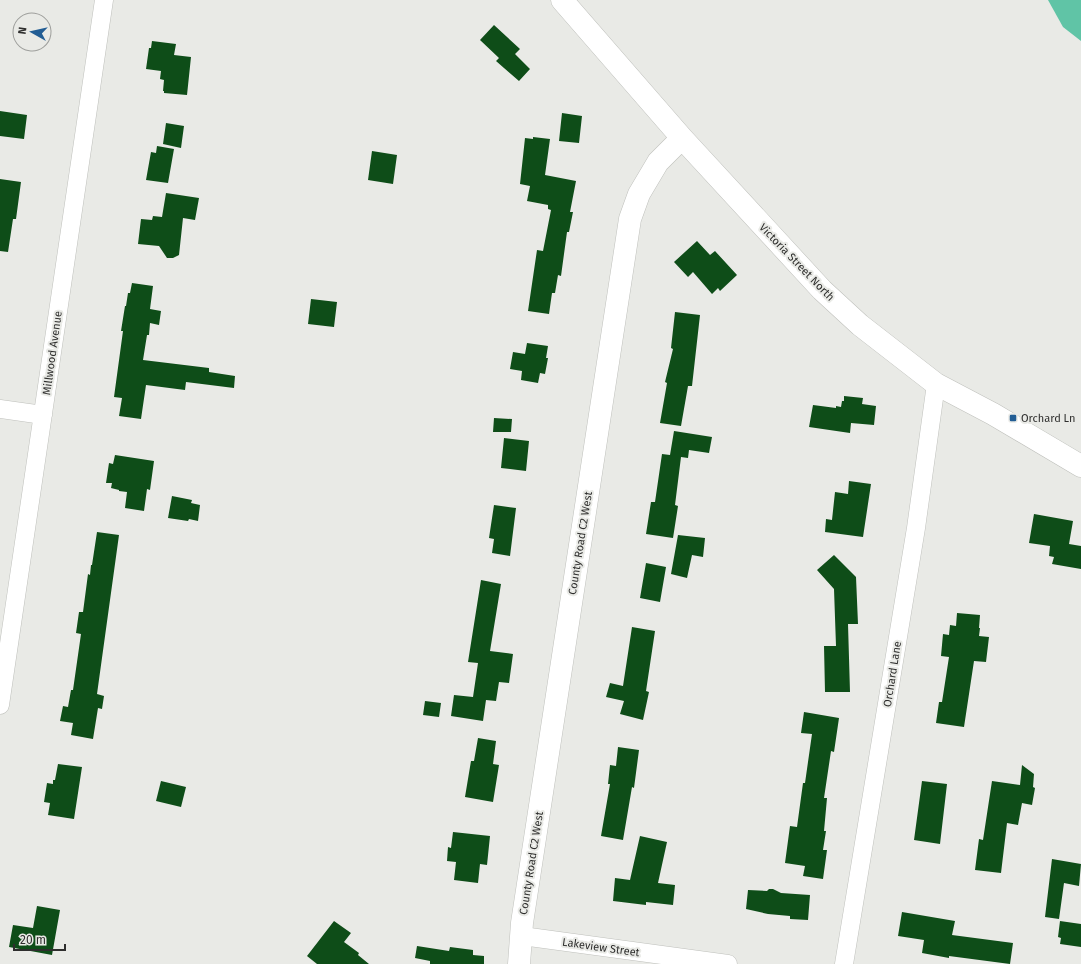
<svg xmlns="http://www.w3.org/2000/svg" width="1081" height="964" font-family="'Fira Sans',sans-serif">
	<style>
		.water { fill: #60c4a6 }
		.building { fill: #0e4d18 }
		.lines { fill: none; stroke-linecap: round; stroke-linejoin: round }
		.street-casing { stroke: #bfc0bc; stroke-width: 19 }
		.secondary-casing { stroke: #bfc0bc; stroke-width: 23 }
		.street { stroke: #fff; stroke-width: 18 }
		.secondary { stroke: #fff; stroke-width: 22 }
		.poi-dot { fill: #225d94; stroke: #e9eae6; stroke-width: 1.5 }
		.labels { text-anchor: middle; stroke-width: 4; stroke-linejoin: round; paint-order: stroke }
		.street-label { font-size: 11px; fill: #2e2e2d; stroke: #e9eae6 }
		.poi-label { font-size: 11px; fill: #2e2e2d; stroke: #e9eae6; text-anchor: start }
	</style>
	<rect width="100%" height="100%" fill="#e9eae6"/>
	<path class="water" d="M 1048,0 L 1081,0 L 1081,41 L 1063,27 Z"/>
	<path class="building" d="M 494,25 L 520,49 L 515,54 L 530,69 L 519,81 L 496,61 L 499,58 L 480,40 Z
		M 152,41 L 176,44 L 174,55 L 191,57 L 187,95 L 164,93 L 164,91 L 163,91 L 164,80 L 160,79 L 161,71 L 146,69 L 149,48 L 151,48 Z
		M 0,111 L 27,115 L 24,139 L 0,136 Z
		M 562,113 L 582,116 L 579,143 L 559,141 Z
		M 166,123 L 184,126 L 181,148 L 163,144 Z
		M 533,137 L 550,139 L 545,175 L 576,181 L 570,212 L 573,212 L 569,232 L 567,232 L 561,276 L 558,275 L 555,293 L 552,293 L 549,314 L 528,311 L 537,250 L 543,251 L 551,210 L 548,209 L 548,205 L 527,201 L 530,186 L 520,184 L 525,138 L 533,139 Z
		M 157,146 L 174,149 L 168,183 L 146,180 L 151,152 L 156,153 Z
		M 372,151 L 397,155 L 393,184 L 368,180 Z
		M 0,179 L 21,182 L 16,219 L 13,219 L 8,252 L 0,251 Z
		M 166,193 L 199,198 L 195,220 L 183,218 L 179,255 L 173,258 L 167,258 L 159,246 L 138,244 L 141,219 L 152,220 L 153,216 L 162,217 Z
		M 697,241 L 710,255 L 715,251 L 737,275 L 720,291 L 718,288 L 712,294 L 693,272 L 688,277 L 674,262 Z
		M 132,283 L 153,286 L 150,309 L 161,311 L 159,325 L 150,323 L 149,335 L 147,335 L 143,360 L 209,368 L 209,372 L 235,376 L 234,388 L 186,382 L 185,390 L 146,385 L 141,419 L 119,416 L 122,398 L 114,397 L 123,331 L 121,331 L 125,306 L 126,306 L 128,293 L 130,293 Z
		M 311,299 L 337,302 L 334,327 L 308,324 Z
		M 675,312 L 700,315 L 692,386 L 688,386 L 681,426 L 660,423 L 667,383 L 665,382 L 673,349 L 671,348 Z
		M 527,343 L 548,346 L 546,358 L 548,358 L 545,374 L 540,373 L 538,383 L 521,380 L 522,371 L 510,369 L 513,352 L 525,354 Z
		M 844,396 L 863,398 L 862,404 L 876,406 L 874,425 L 851,423 L 850,433 L 809,427 L 813,405 L 836,408 L 836,406 L 841,407 L 842,401 L 844,401 Z
		M 494,418 L 512,419 L 511,432 L 493,432 Z
		M 674,431 L 712,437 L 709,453 L 689,450 L 688,458 L 681,457 L 675,505 L 678,506 L 673,538 L 646,534 L 651,502 L 655,502 L 662,454 L 670,455 Z
		M 504,438 L 529,441 L 526,471 L 501,468 Z
		M 115,455 L 154,461 L 150,490 L 147,489 L 144,511 L 125,508 L 127,492 L 119,491 L 119,490 L 111,488 L 112,483 L 106,483 L 109,463 L 113,464 Z
		M 849,481 L 871,484 L 863,537 L 825,532 L 826,519 L 832,520 L 835,492 L 848,494 Z
		M 172,496 L 192,500 L 191,503 L 200,505 L 198,521 L 189,519 L 188,521 L 168,518 Z
		M 494,505 L 516,508 L 510,556 L 492,553 L 494,539 L 489,538 Z
		M 1034,514 L 1073,521 L 1069,544 L 1081,546 L 1081,569 L 1052,564 L 1054,557 L 1049,556 L 1050,546 L 1029,543 Z
		M 97,532 L 119,535 L 97,694 L 104,696 L 102,709 L 98,708 L 93,739 L 71,735 L 73,723 L 60,721 L 63,706 L 68,707 L 71,690 L 73,690 L 81,634 L 76,633 L 79,612 L 83,612 L 88,574 L 90,575 L 91,565 L 92,565 Z
		M 678,535 L 705,538 L 703,557 L 692,555 L 687,578 L 671,574 Z
		M 834,555 L 856,577 L 858,624 L 848,624 L 850,692 L 825,692 L 824,646 L 836,646 L 834,589 L 817,570 Z
		M 646,563 L 666,567 L 660,602 L 640,598 Z
		M 481,580 L 501,584 L 490,651 L 513,654 L 509,683 L 499,682 L 496,701 L 486,700 L 483,721 L 451,716 L 454,695 L 473,697 L 478,663 L 468,662 Z
		M 957,613 L 980,615 L 979,628 L 980,628 L 979,636 L 989,637 L 986,662 L 974,661 L 964,727 L 936,723 L 939,702 L 942,702 L 949,657 L 941,656 L 943,634 L 949,635 L 950,625 L 956,626 Z
		M 632,627 L 655,631 L 646,691 L 649,692 L 643,720 L 620,714 L 624,701 L 606,697 L 610,683 L 623,686 Z
		M 425,701 L 441,703 L 439,717 L 423,715 Z
		M 804,712 L 839,718 L 834,752 L 831,751 L 824,798 L 827,798 L 824,831 L 826,831 L 823,850 L 827,850 L 823,879 L 803,876 L 805,866 L 785,863 L 790,826 L 797,827 L 803,783 L 805,783 L 812,734 L 801,733 Z
		M 478,738 L 496,741 L 493,764 L 499,765 L 493,802 L 465,797 L 471,761 L 474,761 Z
		M 618,747 L 639,750 L 634,788 L 632,787 L 623,840 L 601,836 L 610,784 L 608,784 L 610,765 L 616,766 Z
		M 58,764 L 82,767 L 74,819 L 48,815 L 50,803 L 44,802 L 47,783 L 53,784 L 53,780 L 55,780 Z
		M 1022,765 L 1034,774 L 1033,787 L 1035,788 L 1032,805 L 1022,803 L 1018,825 L 1007,823 L 1001,873 L 975,870 L 979,839 L 983,840 L 992,781 L 1020,785 Z
		M 161,781 L 186,787 L 181,807 L 156,801 Z
		M 922,781 L 947,784 L 940,844 L 914,840 Z
		M 453,832 L 490,836 L 487,865 L 480,864 L 478,883 L 454,880 L 456,862 L 447,861 L 448,847 L 451,848 Z
		M 640,836 L 667,842 L 658,883 L 675,885 L 673,905 L 646,902 L 646,905 L 613,901 L 615,878 L 630,880 Z
		M 1052,859 L 1081,864 L 1079,886 L 1064,883 L 1059,919 L 1045,917 Z
		M 769,889 L 773,889 L 781,893 L 810,895 L 808,920 L 790,919 L 790,916 L 768,914 L 746,909 L 748,890 L 767,891 Z
		M 37,906 L 60,910 L 52,955 L 9,947 L 13,925 L 33,928 Z
		M 902,912 L 955,921 L 952,935 L 1013,943 L 1010,964 L 949,956 L 949,958 L 922,953 L 924,940 L 898,936 Z
		M 334,921 L 351,933 L 344,942 L 359,953 L 358,955 L 369,964 L 317,964 L 307,956 Z
		M 1060,921 L 1081,924 L 1081,947 L 1060,944 L 1061,938 L 1058,937 Z
		M 417,946 L 449,951 L 450,947 L 473,950 L 473,955 L 484,956 L 484,964 L 430,964 L 430,961 L 415,958 Z"/>
	<g class="lines">
		<g class="street-casing">
			<path id="street" d="M 0,409 L 43,415
				M 0,705 L 104,0
				M 522,936 L 728,964
				M 844,964 L 916,528 L 936,384"/>
		</g>
		<g class="secondary-casing">
			<path id="secondary" d="M 562,0 L 682,138 L 822,290 L 860,325 L 936,384 L 993,414 L 1081,466
				M 519,964 L 522,923 L 630,219 L 639,194 L 658,162 L 682,138"/>
		</g>
		<use href="#street" class="street"/>
		<use href="#secondary" class="secondary"/>
	</g>
	<rect class="poi-dot" x="1009" y="414" width="8" height="8" rx="2"/>
	<g class="labels">
		<g class="street-label">
			<text transform="translate(797 262) rotate(46)" y="4">Victoria Street North</text>
			<text transform="translate(52 353) rotate(-82)" y="4">Millwood Avenue</text>
			<text transform="translate(580 543) rotate(-81)" y="4">County Road C2 West</text>
			<text transform="translate(892 674) rotate(-81)" y="4">Orchard Lane</text>
			<text transform="translate(531 863) rotate(-81)" y="4">County Road C2 West</text>
			<text transform="translate(601 947) rotate(8)" y="4">Lakeview Street</text>
		</g>
		<g class="poi-label">
			<text x="1021" y="422">Orchard Ln</text>
		</g>
	</g>
	<g transform="translate(32 32) rotate(278)"><circle r="19" fill="#e9eae6" stroke="#9e9f9c"/>
	<path d="M0-3L7 15L0 10L-7 15Z" fill="#225d94"/>
	<text y="-6" font-size="11" font-weight="bold" text-anchor="middle" fill="#2e2e2d">N</text>
	</g>
	<path d="M14 944v6h51v-6" fill="none" stroke="#2e2e2d" stroke-width="2"/>
	<text x="20" y="944" font-size="12" fill="#2e2e2d" stroke="#e9eae6" stroke-width="3" paint-order="stroke">20 m</text>
</svg>
